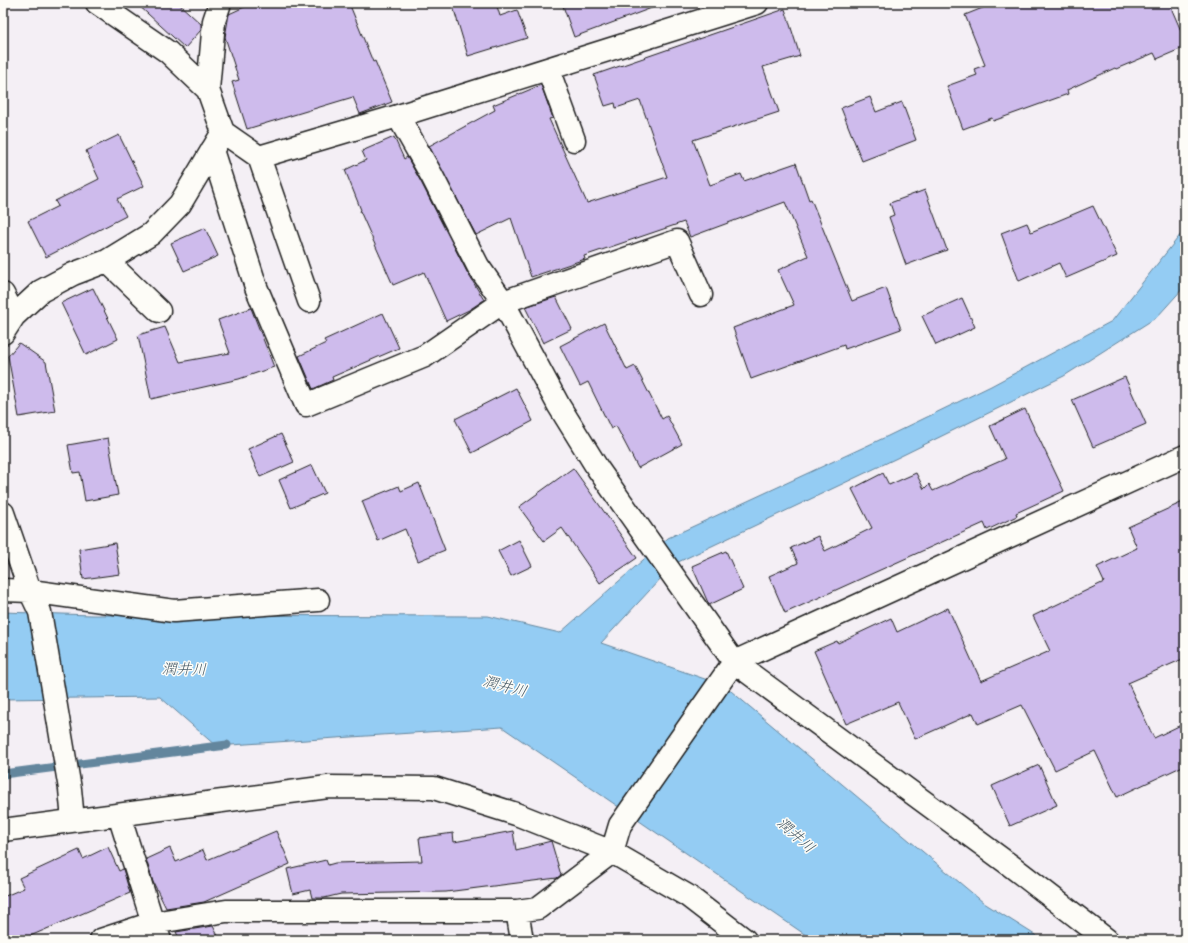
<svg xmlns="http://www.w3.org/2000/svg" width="1188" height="943" font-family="'Comic Neue','Klee One',sans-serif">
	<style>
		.water { fill: #94ccf3; stroke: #64869d }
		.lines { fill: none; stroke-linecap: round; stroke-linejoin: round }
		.stream { stroke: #64869d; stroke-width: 9 }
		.building { fill: #cebbec; stroke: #1c1c1c }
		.minor-casing { stroke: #1c1c1c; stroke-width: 25 }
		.minor { stroke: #fdfcf7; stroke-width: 22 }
		.labels { text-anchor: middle; stroke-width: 3; stroke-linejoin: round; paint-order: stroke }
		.water-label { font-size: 15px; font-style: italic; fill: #465a67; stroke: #fdfcf7 }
	</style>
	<rect width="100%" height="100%" fill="#f4eff5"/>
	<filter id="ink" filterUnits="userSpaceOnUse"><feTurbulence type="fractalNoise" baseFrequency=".025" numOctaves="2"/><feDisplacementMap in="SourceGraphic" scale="8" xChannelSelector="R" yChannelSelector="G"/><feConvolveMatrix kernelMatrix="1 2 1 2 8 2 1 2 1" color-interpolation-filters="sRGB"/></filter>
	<g filter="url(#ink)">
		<path class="water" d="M 1185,229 L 1185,286 L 1157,317 L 1064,376 L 899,457 L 674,564 L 601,643 L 725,686 L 984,903 L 1043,940 L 813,940 L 502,727 L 216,746 L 160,697 L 3,699 L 3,612 L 92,615 L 488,616 L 560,633 L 668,538 L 888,436 L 991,386 L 1112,321 Z"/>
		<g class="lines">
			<path class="stream" d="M 3,774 L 227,745"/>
		</g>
		<path class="building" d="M 136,3 L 178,3 L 201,24 L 201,30 L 185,48 Z
			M 253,3 L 349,3 L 373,62 L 375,61 L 392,102 L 360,114 L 353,97 L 247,129 L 232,82 L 239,80 L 225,37 L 229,14 Z
			M 452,3 L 496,3 L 500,16 L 517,10 L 527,38 L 468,56 Z
			M 562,3 L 656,3 L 657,6 L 574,37 Z
			M 995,3 L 1169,3 L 1185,40 L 1185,47 L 1157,59 L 1154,53 L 1116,69 L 1115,68 L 1067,90 L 1068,94 L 993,121 L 992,118 L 963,129 L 947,86 L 977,75 L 974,69 L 985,65 L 965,15 Z
			M 785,9 L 800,56 L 763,67 L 779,112 L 693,140 L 710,185 L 741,174 L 744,181 L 796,163 L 809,200 L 811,199 L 852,301 L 886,288 L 901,329 L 845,349 L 844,345 L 751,379 L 733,328 L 794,305 L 778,270 L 808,256 L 785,202 L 690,237 L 684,222 L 584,256 L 585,259 L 531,277 L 511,218 L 476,235 L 429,146 L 495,110 L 493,105 L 541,85 L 553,118 L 549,119 L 587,203 L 667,177 L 640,100 L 616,108 L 615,103 L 605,106 L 594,75 Z
			M 870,97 L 876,112 L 902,102 L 916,140 L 862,161 L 841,108 Z
			M 119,135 L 144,186 L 117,199 L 126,216 L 46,257 L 28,221 L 58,206 L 55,201 L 99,179 L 86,151 Z
			M 394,137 L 404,159 L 407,157 L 421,182 L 467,272 L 484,300 L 469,310 L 446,321 L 424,272 L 393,285 L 360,211 L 361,210 L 345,170 L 366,160 L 362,151 Z
			M 925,190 L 947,250 L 906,265 L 889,217 L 894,215 L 890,203 Z
			M 1093,206 L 1117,256 L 1066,278 L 1059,263 L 1019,281 L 1001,233 L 1027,223 L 1031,232 Z
			M 205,228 L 218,256 L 184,271 L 171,243 Z
			M 93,288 L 118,339 L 86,355 L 61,303 Z
			M 556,297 L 572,329 L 543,343 L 525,307 Z
			M 962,298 L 975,327 L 936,345 L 922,316 Z
			M 251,308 L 274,367 L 239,379 L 151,399 L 138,335 L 165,327 L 180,362 L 230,353 L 218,320 Z
			M 383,313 L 399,348 L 332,377 L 333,380 L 313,389 L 299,356 L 326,343 L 324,340 Z
			M 604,323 L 627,370 L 635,366 L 662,419 L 667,416 L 682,444 L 638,468 L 616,426 L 611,429 L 588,382 L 580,386 L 560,346 Z
			M 19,343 L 46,362 L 55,411 L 19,417 L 8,356 Z
			M 1125,377 L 1146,424 L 1093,447 L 1072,400 Z
			M 516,388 L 533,421 L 472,453 L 455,419 Z
			M 1025,409 L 1064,491 L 1016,513 L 1017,516 L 987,530 L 984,523 L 785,613 L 769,576 L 798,563 L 791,548 L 818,536 L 825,551 L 872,528 L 852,489 L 883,473 L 889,485 L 916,473 L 924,489 L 929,484 L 933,491 L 1005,459 L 990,426 Z
			M 281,434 L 294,462 L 260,477 L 248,449 Z
			M 108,438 L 118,495 L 85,501 L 80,472 L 73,473 L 68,445 Z
			M 312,465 L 325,493 L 291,508 L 279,480 Z
			M 573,468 L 637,558 L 600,583 L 562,528 L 544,541 L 519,507 Z
			M 419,483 L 445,550 L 418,561 L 405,529 L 378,541 L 362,501 L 399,486 L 401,491 Z
			M 1185,501 L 1185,658 L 1128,683 L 1154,738 L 1185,723 L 1185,765 L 1117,797 L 1095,751 L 1055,770 L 1022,705 L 978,724 L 973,713 L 915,739 L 898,702 L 846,724 L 814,651 L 837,641 L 838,643 L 891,618 L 897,632 L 948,608 L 981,681 L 1050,651 L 1033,616 L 1104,582 L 1097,567 L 1137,548 L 1128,527 Z
			M 519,540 L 532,566 L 511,576 L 498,551 Z
			M 115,543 L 120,574 L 83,579 L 79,549 Z
			M 726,551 L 743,589 L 709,605 L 692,566 Z
			M 1039,765 L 1057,805 L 1010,826 L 992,786 Z
			M 276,831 L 290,864 L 204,902 L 166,908 L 153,882 L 146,859 L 170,848 L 176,862 L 203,850 L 207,860 Z
			M 513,831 L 516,850 L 551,841 L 561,875 L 557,878 L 446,892 L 341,894 L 324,898 L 312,898 L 310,890 L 293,894 L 287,869 L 326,860 L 328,865 L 335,863 L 422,861 L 419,838 L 453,833 L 454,842 Z
			M 108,847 L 119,871 L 123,869 L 130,893 L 21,940 L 3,940 L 3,897 L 24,888 L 19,878 L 79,850 L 83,859 Z
			M 213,926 L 220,940 L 180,940 L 176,932 Z"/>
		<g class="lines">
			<g class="minor-casing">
				<path id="minor" d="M 97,3 L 168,52 L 208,90
					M 220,3 L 214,21 L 208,90 L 223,132
					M 548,69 L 574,140
					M 398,116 L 432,176 L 478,266 L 503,302 L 559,406 L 598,469 L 734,662 L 1010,865 L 1107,940
					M 212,150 L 256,287 L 306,405 L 425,356 L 503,302 L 677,241 L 701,295
					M 259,157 L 309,301
					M 107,261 L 159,311
					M 3,294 L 14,316
					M 3,333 L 14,316 L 41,291 L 73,274 L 107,261 L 151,234 L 180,204 L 223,132 L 259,157 L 398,116 L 757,3
					M 3,513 L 30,591 L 40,612 L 70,789 L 73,820
					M 3,590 L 30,591 L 174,611 L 318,600
					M 119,815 L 153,923 L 160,940
					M 3,830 L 328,787 L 434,788 L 516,814 L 612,852 L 688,896 L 745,940
					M 517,911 L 522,940
					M 101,940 L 153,923 L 226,911 L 517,911 L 538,908 L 612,852 L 620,825 L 734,662 L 1185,456"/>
			</g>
			<use href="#minor" class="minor"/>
		</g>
	</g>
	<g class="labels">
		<g class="water-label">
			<text transform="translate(184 669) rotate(1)" y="5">潤井川</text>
			<text transform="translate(505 686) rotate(15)" y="5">潤井川</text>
			<text transform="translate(796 835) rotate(42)" y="5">潤井川</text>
		</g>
	</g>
	<rect width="1188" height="943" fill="none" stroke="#fdfcf7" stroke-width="16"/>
	<rect x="8" y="8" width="1172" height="927" fill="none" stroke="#1c1c1c" stroke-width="1.5" filter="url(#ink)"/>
</svg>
